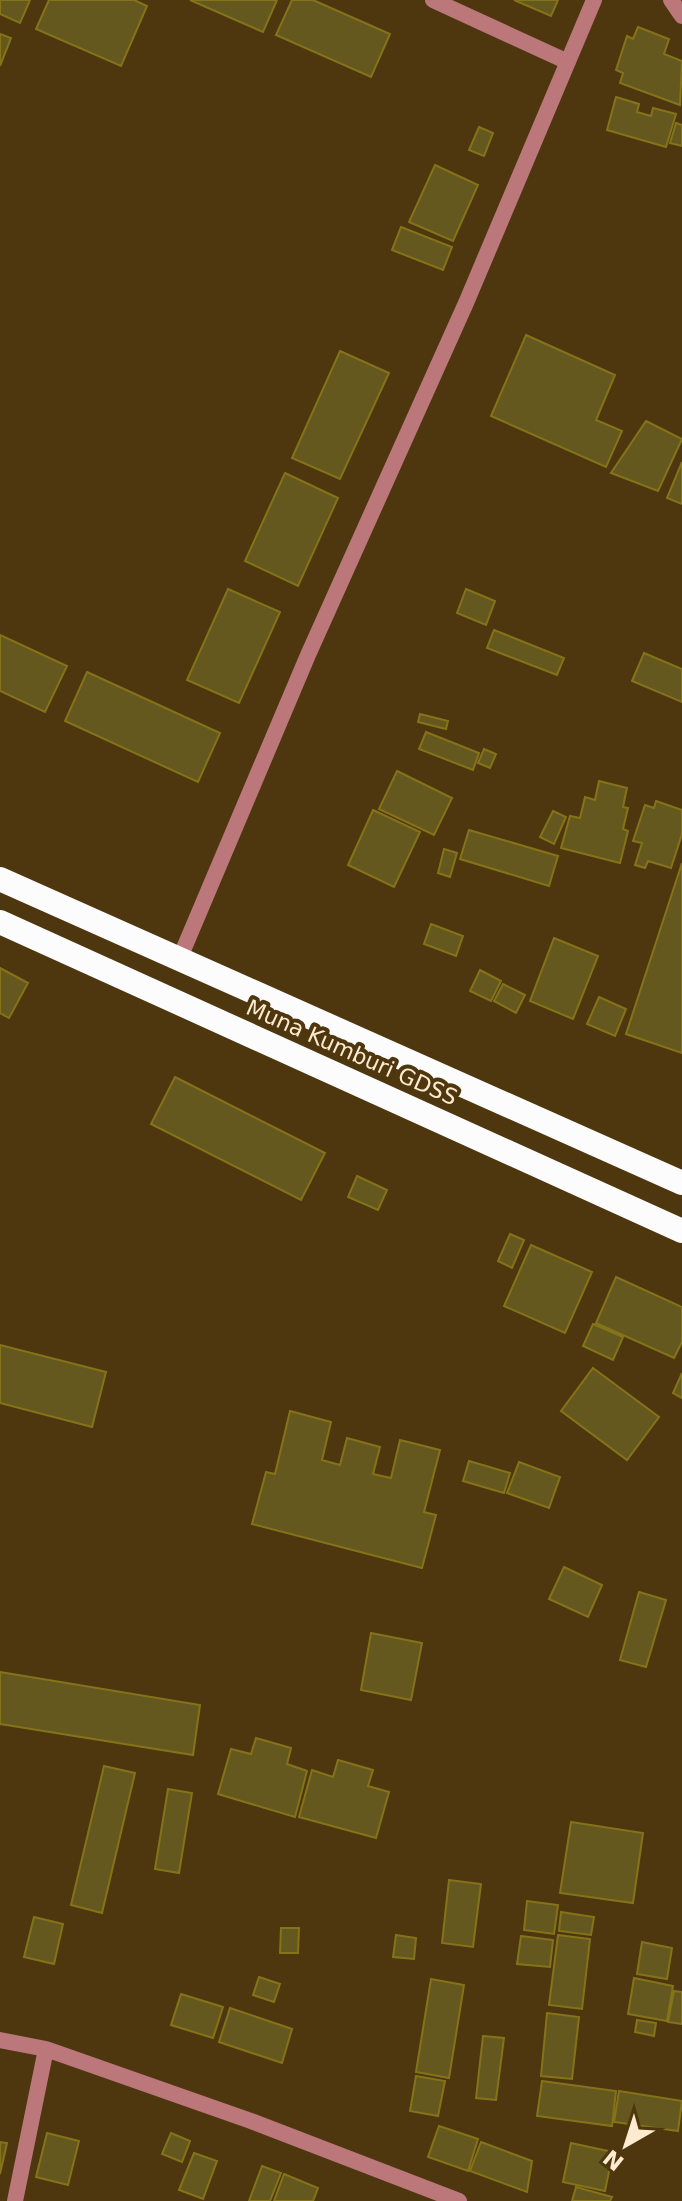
<svg xmlns="http://www.w3.org/2000/svg" width="682" height="2201" font-family="'DejaVu Sans',sans-serif">
	<style>
		.building { fill: #64581f; stroke: #857319; stroke-width: 2 }
		.lines { fill: none; stroke-linecap: round; stroke-linejoin: round }
		.street { stroke: #bb777a; stroke-width: 16 }
		.highway { stroke: #fcfcfc; stroke-width: 24 }
		.labels { text-anchor: middle; stroke-width: 8; stroke-linejoin: round; paint-order: stroke }
		.street-label { font-size: 22px; fill: #feebcf; stroke: #4e370f }
	</style>
	<rect width="100%" height="100%" fill="#4e370f"/>
	<path class="building" d="M 0,0 L 30,0 L 20,23 L 0,14 Z
		M 49,0 L 134,0 L 147,6 L 121,66 L 36,29 Z
		M 190,0 L 277,0 L 263,32 Z
		M 292,0 L 313,0 L 390,34 L 371,77 L 276,35 Z
		M 514,0 L 558,0 L 551,16 Z
		M 638,27 L 669,39 L 664,54 L 682,61 L 680,105 L 620,83 L 623,73 L 616,70 L 627,36 L 633,39 Z
		M 0,34 L 11,38 L 0,66 Z
		M 616,97 L 639,104 L 637,112 L 651,116 L 653,108 L 676,114 L 666,147 L 607,130 Z
		M 676,123 L 682,125 L 682,146 L 670,143 Z
		M 479,127 L 493,133 L 484,156 L 469,150 Z
		M 435,165 L 478,185 L 453,241 L 409,222 Z
		M 401,227 L 452,247 L 443,270 L 392,250 Z
		M 526,335 L 615,375 L 596,420 L 622,431 L 606,467 L 491,416 Z
		M 340,351 L 389,373 L 340,479 L 292,458 Z
		M 646,421 L 682,439 L 658,491 L 611,473 Z
		M 682,462 L 682,504 L 667,498 Z
		M 285,473 L 338,498 L 298,586 L 245,561 Z
		M 228,589 L 280,612 L 239,703 L 187,680 Z
		M 466,589 L 495,601 L 486,625 L 457,613 Z
		M 494,630 L 564,658 L 557,675 L 487,648 Z
		M 0,635 L 67,666 L 45,712 L 0,691 Z
		M 644,653 L 682,669 L 682,702 L 632,681 Z
		M 87,672 L 220,733 L 198,782 L 65,721 Z
		M 420,714 L 448,721 L 446,729 L 418,722 Z
		M 426,732 L 479,753 L 473,770 L 419,749 Z
		M 484,749 L 496,754 L 490,768 L 478,763 Z
		M 397,771 L 452,798 L 434,835 L 379,809 Z
		M 599,781 L 627,788 L 623,807 L 628,808 L 623,829 L 628,831 L 620,863 L 561,848 L 570,816 L 580,818 L 585,797 L 595,800 Z
		M 656,801 L 682,810 L 682,834 L 671,868 L 648,861 L 645,868 L 635,865 L 642,843 L 633,841 L 645,805 L 654,808 Z
		M 373,810 L 420,832 L 394,887 L 348,865 Z
		M 553,811 L 566,817 L 554,844 L 540,837 Z
		M 469,830 L 558,856 L 549,886 L 460,859 Z
		M 444,849 L 457,853 L 450,877 L 438,873 Z
		M 682,863 L 682,1053 L 626,1034 Z
		M 431,924 L 463,936 L 456,956 L 424,944 Z
		M 554,938 L 598,956 L 573,1019 L 530,1001 Z
		M 0,968 L 28,983 L 9,1018 L 0,1013 Z
		M 480,970 L 501,981 L 491,1001 L 470,991 Z
		M 503,984 L 525,995 L 516,1013 L 494,1001 Z
		M 599,997 L 626,1009 L 615,1036 L 587,1024 Z
		M 175,1077 L 325,1153 L 301,1200 L 151,1124 Z
		M 357,1176 L 387,1190 L 378,1210 L 348,1197 Z
		M 510,1234 L 524,1240 L 512,1268 L 498,1261 Z
		M 531,1245 L 592,1272 L 565,1333 L 504,1306 Z
		M 616,1277 L 682,1307 L 682,1342 L 674,1358 L 596,1323 Z
		M 593,1324 L 623,1337 L 613,1360 L 583,1346 Z
		M 0,1345 L 106,1372 L 92,1427 L 0,1403 Z
		M 593,1368 L 659,1417 L 627,1460 L 561,1411 Z
		M 682,1373 L 682,1398 L 673,1393 Z
		M 290,1411 L 331,1422 L 322,1460 L 340,1465 L 347,1438 L 380,1447 L 373,1474 L 391,1478 L 400,1440 L 440,1450 L 424,1512 L 436,1515 L 422,1568 L 252,1524 L 266,1472 L 275,1474 Z
		M 469,1461 L 510,1473 L 504,1493 L 463,1481 Z
		M 519,1462 L 560,1477 L 549,1508 L 507,1493 Z
		M 564,1567 L 602,1585 L 588,1617 L 549,1599 Z
		M 639,1592 L 666,1600 L 646,1667 L 620,1660 Z
		M 371,1633 L 422,1643 L 411,1700 L 361,1690 Z
		M 0,1672 L 200,1705 L 193,1755 L 0,1724 Z
		M 256,1738 L 291,1748 L 287,1764 L 307,1771 L 295,1817 L 218,1794 L 231,1749 L 251,1754 Z
		M 338,1760 L 373,1770 L 368,1786 L 389,1792 L 376,1838 L 299,1817 L 312,1770 L 333,1777 Z
		M 104,1766 L 135,1773 L 102,1913 L 71,1905 Z
		M 168,1789 L 192,1793 L 179,1873 L 155,1869 Z
		M 571,1822 L 643,1833 L 633,1903 L 560,1893 Z
		M 449,1880 L 481,1884 L 473,1947 L 442,1943 Z
		M 527,1901 L 558,1905 L 554,1934 L 524,1930 Z
		M 561,1912 L 594,1917 L 591,1935 L 559,1931 Z
		M 34,1917 L 63,1924 L 54,1964 L 24,1957 Z
		M 281,1928 L 299,1928 L 298,1953 L 280,1953 Z
		M 396,1935 L 416,1938 L 414,1959 L 393,1957 Z
		M 558,1935 L 590,1939 L 582,2009 L 549,2005 Z
		M 521,1936 L 553,1940 L 550,1967 L 517,1964 Z
		M 642,1942 L 672,1948 L 667,1979 L 637,1974 Z
		M 259,1977 L 280,1984 L 274,2002 L 253,1995 Z
		M 634,1978 L 673,1986 L 667,2021 L 628,2014 Z
		M 431,1979 L 464,1985 L 449,2078 L 416,2072 Z
		M 674,1991 L 682,1992 L 682,2024 L 668,2022 Z
		M 181,1994 L 223,2007 L 213,2038 L 171,2025 Z
		M 230,2008 L 292,2029 L 282,2063 L 219,2042 Z
		M 547,2013 L 579,2017 L 572,2079 L 541,2076 Z
		M 637,2020 L 656,2023 L 654,2036 L 635,2032 Z
		M 483,2036 L 504,2038 L 496,2100 L 476,2098 Z
		M 416,2076 L 445,2081 L 438,2116 L 410,2111 Z
		M 542,2081 L 616,2091 L 612,2126 L 537,2116 Z
		M 619,2091 L 682,2101 L 678,2131 L 614,2122 Z
		M 439,2126 L 478,2139 L 468,2171 L 428,2157 Z
		M 47,2133 L 79,2141 L 68,2185 L 36,2177 Z
		M 171,2133 L 190,2141 L 182,2162 L 162,2154 Z
		M 0,2142 L 7,2143 L 0,2174 Z
		M 481,2142 L 532,2161 L 527,2192 L 470,2171 Z
		M 571,2143 L 613,2152 L 605,2191 L 563,2182 Z
		M 194,2153 L 217,2161 L 203,2199 L 179,2190 Z
		M 262,2166 L 281,2173 L 270,2201 L 249,2201 Z
		M 284,2174 L 318,2188 L 313,2201 L 274,2201 Z
		M 576,2187 L 612,2197 L 610,2201 L 572,2201 Z"/>
	<g class="lines">
		<path class="street" d="M 433,0 L 568,62
			M 671,0 L 682,16
			M 179,960 L 308,655 L 466,303 L 594,0
			M 0,2040 L 46,2049 L 251,2121 L 459,2201
			M 15,2201 L 46,2049"/>
		<path class="highway" d="M 0,879 L 682,1183
			M 0,922 L 682,1231"/>
	</g>
	<g class="labels">
		<g class="street-label">
			<text transform="translate(352 1052) rotate(24)" y="8">Muna Kumburi GDSS</text>
		</g>
	</g>
	<g transform="translate(626 2145) rotate(219)" stroke="#4e370f" stroke-width="6" paint-order="stroke">
	<path d="M0-6L14 30L0 20L-14 30Z" fill="#feebcf"/>
	<text y="-12" font-size="22" font-weight="bold" text-anchor="middle" fill="#feebcf">N</text>
	</g>
</svg>
